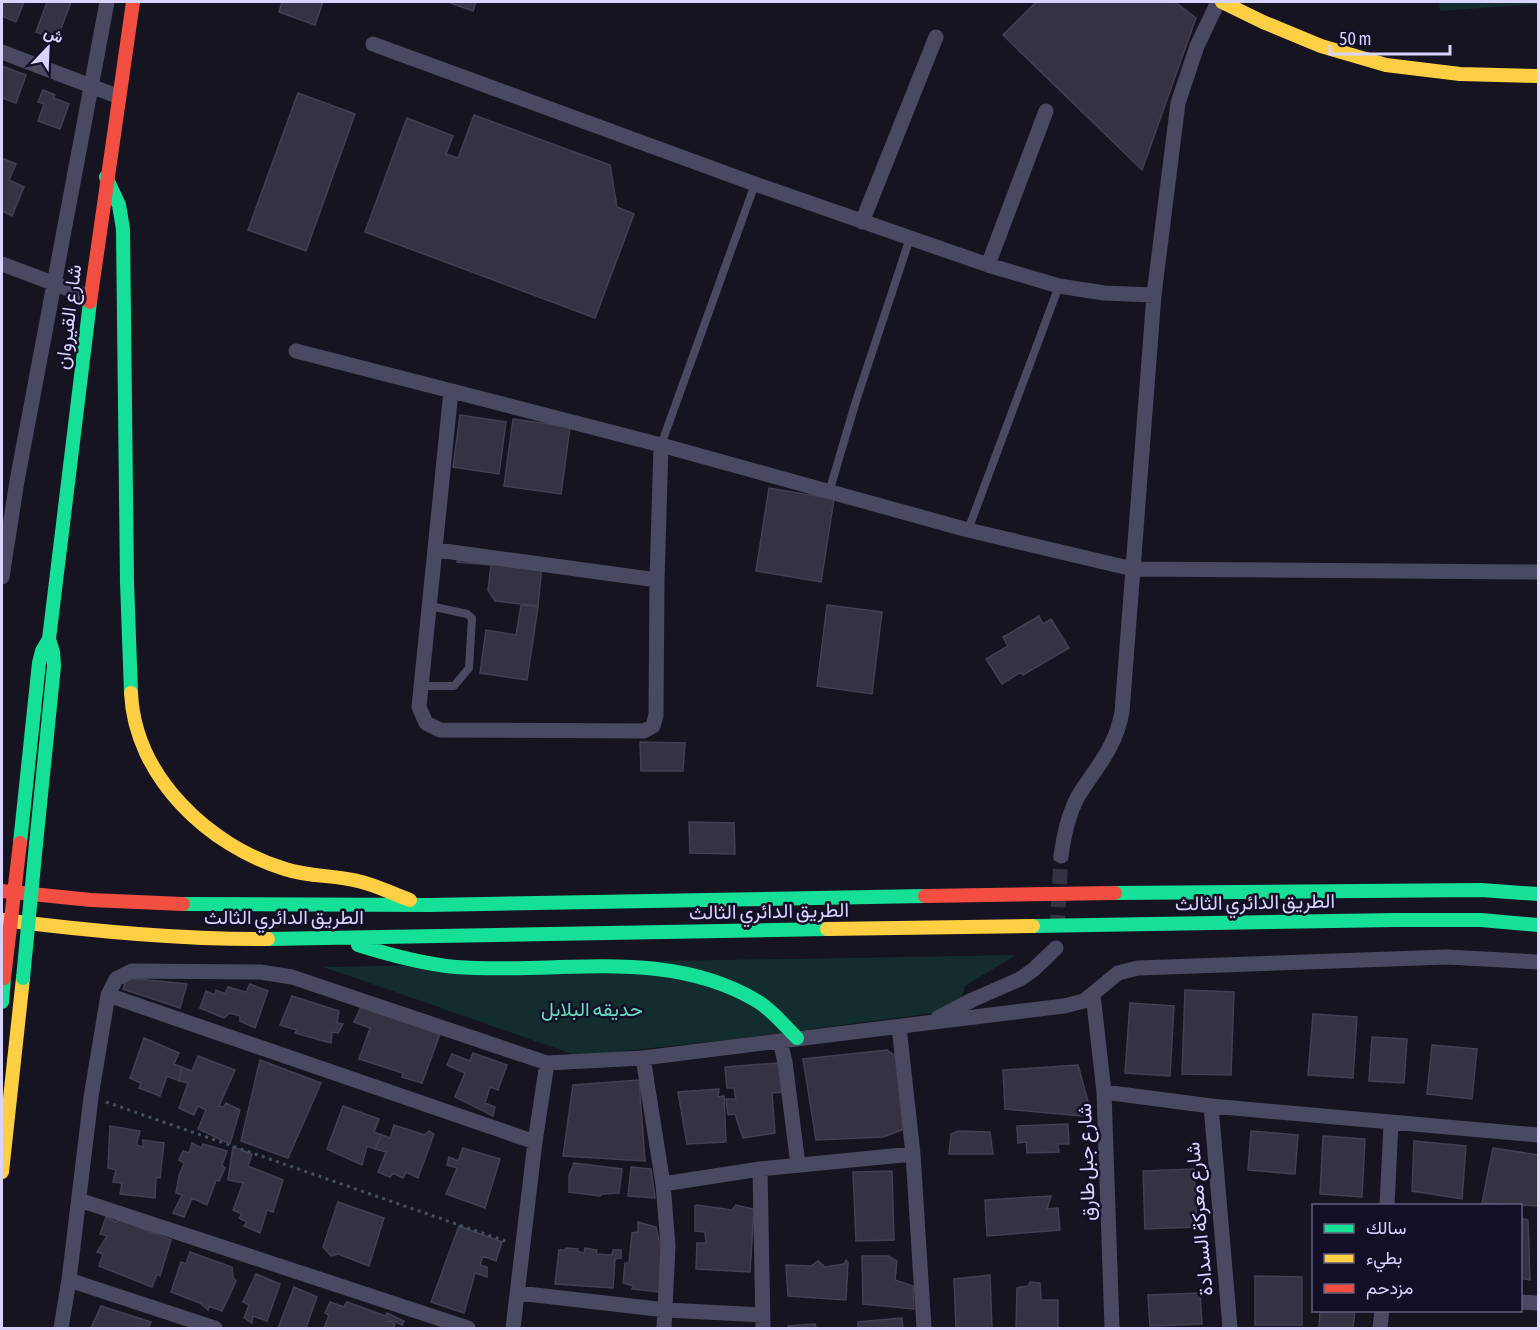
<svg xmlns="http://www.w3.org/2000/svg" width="1540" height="1330" font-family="'Asap Condensed',Vazirmatn,sans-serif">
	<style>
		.green { fill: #132c2d }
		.building { fill: #343243; stroke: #433f54; stroke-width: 1.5 }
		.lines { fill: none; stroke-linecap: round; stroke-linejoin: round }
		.street-tunnel { stroke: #333142; stroke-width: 15; stroke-dasharray: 15 8; stroke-linecap: butt }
		.path { stroke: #44505f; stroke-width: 3; stroke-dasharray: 3 4.5; stroke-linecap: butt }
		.lane { stroke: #4a4962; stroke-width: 8 }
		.street { stroke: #4a4962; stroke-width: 15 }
		.fast { stroke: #16e098; stroke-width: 14 }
		.slow { stroke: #ffcf43; stroke-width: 14 }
		.jam { stroke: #f24e42; stroke-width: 14 }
		.fast-bridge { stroke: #16e098; stroke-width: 14 }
		.jam-bridge { stroke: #f24e42; stroke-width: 14 }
		.labels { text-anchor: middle; stroke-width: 5; stroke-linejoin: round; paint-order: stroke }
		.street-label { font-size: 20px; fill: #d9d4ff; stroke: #130f26 }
		.park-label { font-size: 20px; fill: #5fe0c0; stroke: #130f26 }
	</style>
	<rect width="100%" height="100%" fill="#161421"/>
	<path class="green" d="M 1439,2 L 1538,2 L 1538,4 L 1440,11 Z
		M 1016,955 L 965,986 L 958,1010 L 735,1039 L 578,1056 L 324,967 Z"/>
	<path class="building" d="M 2,2 L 24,2 L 16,22 L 2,16 Z
		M 47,2 L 71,2 L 57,39 L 36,32 Z
		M 282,2 L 323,2 L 315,25 L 279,12 Z
		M 448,2 L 476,2 L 473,11 Z
		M 1036,2 L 1175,2 L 1196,18 L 1142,170 L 1003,35 Z
		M 2,66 L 26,75 L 16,103 L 2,98 Z
		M 43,90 L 55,95 L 54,98 L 69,104 L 60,129 L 38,121 L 44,104 L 38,102 Z
		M 298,93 L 355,114 L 306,251 L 248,230 Z
		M 474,115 L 610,165 L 617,207 L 634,214 L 595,318 L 365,232 L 407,118 L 453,136 L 446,154 L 458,158 Z
		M 2,158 L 16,164 L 9,180 L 24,187 L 12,216 L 2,211 Z
		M 460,415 L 506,422 L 499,474 L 453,467 Z
		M 513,419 L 570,427 L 561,494 L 504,486 Z
		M 769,488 L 834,499 L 821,582 L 756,571 Z
		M 458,556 L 542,565 L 538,606 L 495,601 L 488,590 L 491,565 L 457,562 Z
		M 521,605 L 538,607 L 527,680 L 480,673 L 486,630 L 516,635 Z
		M 827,605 L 882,612 L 872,694 L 817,686 Z
		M 1039,616 L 1043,624 L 1051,619 L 1069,648 L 1023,675 L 1021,672 L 1002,684 L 986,659 L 1008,646 L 1003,637 Z
		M 640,742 L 685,743 L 683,771 L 641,771 Z
		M 689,822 L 734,823 L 735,854 L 690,853 Z
		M 127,978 L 187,984 L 180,1008 L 123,989 Z
		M 250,984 L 268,991 L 255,1028 L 240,1021 L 240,1016 L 230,1013 L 224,1018 L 200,1008 L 206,991 L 215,995 L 216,990 L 225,994 L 228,987 L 246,992 Z
		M 1185,990 L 1234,992 L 1231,1075 L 1182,1074 Z
		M 292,996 L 339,1011 L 337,1023 L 343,1024 L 338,1033 L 332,1032 L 331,1043 L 295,1033 L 297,1030 L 280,1025 Z
		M 1130,1003 L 1174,1006 L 1170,1076 L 1125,1073 Z
		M 361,1007 L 440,1034 L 422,1083 L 402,1077 L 403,1073 L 359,1059 L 370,1028 L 354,1022 Z
		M 1313,1014 L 1357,1017 L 1353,1078 L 1308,1075 Z
		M 1372,1037 L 1407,1039 L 1404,1083 L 1369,1081 Z
		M 144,1038 L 179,1053 L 174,1064 L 182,1067 L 179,1081 L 167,1076 L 160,1096 L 139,1088 L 141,1083 L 130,1078 Z
		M 1432,1045 L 1477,1049 L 1472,1099 L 1427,1094 Z
		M 887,1050 L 900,1059 L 910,1127 L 883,1137 L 816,1140 L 803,1059 Z
		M 473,1053 L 507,1065 L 498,1090 L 490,1087 L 485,1103 L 495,1107 L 493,1116 L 455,1097 L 465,1073 L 447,1065 L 452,1054 L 470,1061 Z
		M 198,1056 L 235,1070 L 219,1106 L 224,1107 L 226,1103 L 240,1110 L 230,1144 L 198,1129 L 206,1110 L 198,1106 L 194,1115 L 179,1108 L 188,1083 L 179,1081 L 182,1067 L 192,1071 Z
		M 260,1060 L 321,1083 L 288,1158 L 241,1141 Z
		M 779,1063 L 783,1092 L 772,1093 L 775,1133 L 743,1138 L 735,1114 L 728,1115 L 726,1099 L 736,1099 L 734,1088 L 727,1088 L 725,1067 Z
		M 1078,1065 L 1092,1117 L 1005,1109 L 1003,1070 Z
		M 639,1080 L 645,1161 L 563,1156 L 573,1085 Z
		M 719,1089 L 718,1097 L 724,1096 L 726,1142 L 687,1144 L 678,1092 Z
		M 343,1106 L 379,1119 L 374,1132 L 382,1135 L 375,1149 L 367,1146 L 362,1165 L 327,1149 Z
		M 1068,1124 L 1069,1144 L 1058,1144 L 1059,1152 L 1027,1153 L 1026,1142 L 1018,1143 L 1017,1126 Z
		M 394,1125 L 425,1135 L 429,1131 L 434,1134 L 418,1178 L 406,1172 L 403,1178 L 393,1173 L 390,1177 L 378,1172 L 386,1152 L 375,1149 L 382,1135 L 390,1138 Z
		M 110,1126 L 140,1131 L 136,1145 L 143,1147 L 143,1140 L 164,1143 L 160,1178 L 156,1177 L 155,1198 L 120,1194 L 122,1183 L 113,1182 L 116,1170 L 108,1168 Z
		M 958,1131 L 990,1132 L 993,1154 L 949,1154 L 951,1134 Z
		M 1251,1131 L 1298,1135 L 1295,1174 L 1248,1170 Z
		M 1323,1136 L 1365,1139 L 1362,1197 L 1320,1194 Z
		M 1414,1141 L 1466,1146 L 1462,1199 L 1412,1191 Z
		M 192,1143 L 201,1148 L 203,1144 L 227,1151 L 222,1165 L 225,1168 L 219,1181 L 216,1180 L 207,1205 L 192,1198 L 184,1217 L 173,1213 L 182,1195 L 176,1193 L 179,1176 L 184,1163 L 179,1160 L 183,1151 L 189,1153 Z
		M 233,1147 L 252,1154 L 248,1166 L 283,1180 L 273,1212 L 267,1210 L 260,1233 L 244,1226 L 247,1222 L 239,1218 L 242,1214 L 233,1210 L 243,1183 L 228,1180 Z
		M 463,1148 L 500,1159 L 485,1208 L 446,1194 L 457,1168 L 447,1165 L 449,1157 L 458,1161 Z
		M 1493,1148 L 1538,1155 L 1538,1206 L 1482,1203 Z
		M 574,1163 L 622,1169 L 619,1193 L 602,1194 L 600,1196 L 569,1192 L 569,1176 Z
		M 631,1167 L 651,1169 L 655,1198 L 628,1196 Z
		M 1194,1169 L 1197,1227 L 1145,1229 L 1143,1171 Z
		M 892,1171 L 894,1240 L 856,1241 L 853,1172 Z
		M 1051,1196 L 1047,1209 L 1058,1208 L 1060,1230 L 987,1236 L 985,1200 Z
		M 338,1202 L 384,1218 L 369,1266 L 338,1254 L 331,1256 L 323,1247 Z
		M 697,1205 L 732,1210 L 736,1205 L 754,1209 L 750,1272 L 696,1269 L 697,1243 L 706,1243 L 705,1232 L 695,1231 L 695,1206 Z
		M 106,1217 L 116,1222 L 118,1219 L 171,1240 L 160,1276 L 157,1274 L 152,1287 L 99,1266 L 103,1254 L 97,1252 L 107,1236 L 100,1234 Z
		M 1520,1218 L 1528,1220 L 1530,1280 L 1520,1278 Z
		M 638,1222 L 656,1227 L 663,1260 L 659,1292 L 632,1289 L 634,1286 L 623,1283 L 625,1263 L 629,1263 L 632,1233 L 638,1232 Z
		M 459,1226 L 502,1242 L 496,1261 L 483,1256 L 480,1265 L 487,1267 L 487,1277 L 475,1273 L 464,1313 L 431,1302 Z
		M 566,1248 L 578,1249 L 577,1251 L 584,1253 L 585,1248 L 597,1250 L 596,1254 L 612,1255 L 613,1250 L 621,1250 L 621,1258 L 615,1259 L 613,1288 L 555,1284 L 559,1250 L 565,1250 Z
		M 190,1252 L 232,1267 L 233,1277 L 236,1281 L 222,1311 L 209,1306 L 208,1310 L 200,1303 L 171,1292 L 181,1262 L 186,1264 Z
		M 862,1256 L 888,1256 L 897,1261 L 895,1280 L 913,1286 L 914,1309 L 863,1304 Z
		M 846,1260 L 848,1263 L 846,1300 L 788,1296 L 786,1265 L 811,1266 L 818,1261 L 825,1267 L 844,1264 Z
		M 256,1274 L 280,1284 L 267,1321 L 253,1316 L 252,1323 L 244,1318 L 249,1305 L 243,1302 Z
		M 990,1275 L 992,1328 L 956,1328 L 954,1279 Z
		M 1255,1276 L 1302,1277 L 1302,1325 L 1255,1325 Z
		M 1030,1282 L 1040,1283 L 1041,1300 L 1058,1300 L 1058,1328 L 1016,1328 L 1017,1288 L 1028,1286 Z
		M 294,1287 L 317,1297 L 306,1328 L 278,1328 Z
		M 1200,1293 L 1202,1324 L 1150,1326 L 1148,1295 Z
		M 330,1302 L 344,1307 L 347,1302 L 386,1316 L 387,1313 L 404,1321 L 402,1325 L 394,1321 L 388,1321 L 395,1324 L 394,1328 L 324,1328 L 329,1315 L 325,1313 Z
		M 101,1306 L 151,1322 L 148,1328 L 91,1328 Z
		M 1320,1310 L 1355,1310 L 1353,1328 L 1319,1328 Z
		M 902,1318 L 903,1328 L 858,1328 L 858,1322 Z
		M 815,1324 L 816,1328 L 788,1328 L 788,1326 Z"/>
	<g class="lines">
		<path class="street-tunnel" d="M 1057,930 L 1061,856"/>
		<path class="path" d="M 106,1102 L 508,1242"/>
		<path class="lane" d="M 661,445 L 755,184
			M 829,492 L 856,401 L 910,238
			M 968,530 L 1059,286
			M 422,686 L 454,686 L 469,668 L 472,618 L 467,614 L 430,606"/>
		<path class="street" d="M 373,44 L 755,184 L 988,265 L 1059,286 L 1104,293 L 1154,295
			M 2,52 L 117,96
			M 862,222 L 936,37
			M 2,264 L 90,297
			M 988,265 L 1046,111
			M 296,351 L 661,445 L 968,530 L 1133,569 L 1538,572
			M 451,391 L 419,707 L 426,723 L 440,730 L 644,731 L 653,726 L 656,715 L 657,580 L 661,445
			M 437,550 L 657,580
			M 2,577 L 17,481 L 107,2
			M 1061,856 C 1064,834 1069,809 1082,790 C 1100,763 1116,745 1122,712 L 1154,295 L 1178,103 L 1197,46 L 1218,2
			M 108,995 L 535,1142
			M 1093,995 L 1104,1092 L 1112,1328
			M 938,1018 L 972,1000 L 1020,979 L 1033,970 L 1056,948
			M 899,1027 L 913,1154
			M 780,1041 L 785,1062 L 798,1165
			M 643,1058 L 663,1184 L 668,1246 L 664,1328
			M 1104,1092 L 1211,1106 L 1538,1135
			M 1211,1106 L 1230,1328
			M 760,1169 L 763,1328
			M 663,1184 L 760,1169 L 913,1154 L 924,1328
			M 79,1200 L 468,1328
			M 1387,1206 L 1391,1123
			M 69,1280 L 215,1328
			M 518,1293 L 666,1310 L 763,1315
			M 1520,1302 L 1538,1303
			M 61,1328 L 69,1280 L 91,1097 L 108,995 L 116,979 L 132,971 L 260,972 L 292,977 L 547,1063 L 643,1058 L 1064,1006 L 1084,1001 L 1118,973 L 1138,968 L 1447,957 L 1538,962
			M 513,1328 L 535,1142 L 547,1063
			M 1380,1328 L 1382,1310"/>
		<path class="fast" d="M 106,177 L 119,205 L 123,229 L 127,582 L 131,693
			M 20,843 L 39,663 L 42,651 L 49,639 L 90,302
			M 36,844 L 54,666 L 53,652 L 49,639
			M 1115,893 L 1481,890 L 1538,894
			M 183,904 L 429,905 L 925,896
			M 1033,926 L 1396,920 L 1481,920 L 1538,925
			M 268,939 L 827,929
			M 358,945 C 390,955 422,964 456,967 C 557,975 665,946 757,1001 C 772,1010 784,1025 797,1038
			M 2,1002 L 4,978"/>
		<path class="slow" d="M 1222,2 L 1263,22 L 1321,46 L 1386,65 L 1460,74 L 1538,76
			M 131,693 C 135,777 209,846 285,869 C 309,877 335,875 358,881 C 376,885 393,894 410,900
			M 3,920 C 90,931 180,940 268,939
			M 827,929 L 1033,926
			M 2,1172 L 23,978"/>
		<path class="jam" d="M 90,302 L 133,2
			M 2,891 L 91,900 L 183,904
			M 925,896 L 1115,893"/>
		<path class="fast-bridge" d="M 23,978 L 36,844"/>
		<path class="jam-bridge" d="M 4,978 L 20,843"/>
	</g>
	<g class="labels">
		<g class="street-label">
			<text transform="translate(68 317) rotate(-83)" y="7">شارع القيروان</text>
			<text transform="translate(1255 902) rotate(-1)" y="7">الطريق الدائري الثالث</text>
			<text transform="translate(769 911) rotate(-1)" y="7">الطريق الدائري الثالث</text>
			<text x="284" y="924">الطريق الدائري الثالث</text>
			<text transform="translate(1086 1162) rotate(-92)" y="7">شارع جبل طارق</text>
			<text transform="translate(1199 1219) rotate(-95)" y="7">شارع معركة السدادة</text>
		</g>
		<g class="park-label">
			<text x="592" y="1016">حديقه البلابل</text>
		</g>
	</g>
	<rect width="1540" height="1330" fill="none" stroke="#d9d4ff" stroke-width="6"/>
	<rect x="1312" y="1204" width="210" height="108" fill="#130f26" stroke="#625e7d" stroke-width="1.5"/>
	<rect x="1324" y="1224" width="30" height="9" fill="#16e098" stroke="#625e7d" stroke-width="1.5"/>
	<text x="1366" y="1234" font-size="18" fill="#d9d4ff">سالك</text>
	<rect x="1324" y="1254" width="30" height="9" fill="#ffcf43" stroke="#625e7d" stroke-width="1.5"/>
	<text x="1366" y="1264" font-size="18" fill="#d9d4ff">بطيء</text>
	<rect x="1324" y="1284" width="30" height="9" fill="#f24e42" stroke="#625e7d" stroke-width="1.5"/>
	<text x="1366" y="1294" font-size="18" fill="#d9d4ff">مزدحم</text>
	<g transform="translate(48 48) rotate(23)" stroke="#130f26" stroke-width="4.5" paint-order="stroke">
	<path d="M0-4.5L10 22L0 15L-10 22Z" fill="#d9d4ff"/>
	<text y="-9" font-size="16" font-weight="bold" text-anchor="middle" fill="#d9d4ff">ش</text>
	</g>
	<path d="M1330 45v9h120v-9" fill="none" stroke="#d9d4ff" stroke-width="3"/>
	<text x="1339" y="45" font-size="18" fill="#d9d4ff" stroke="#130f26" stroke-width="4.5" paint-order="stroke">50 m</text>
</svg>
